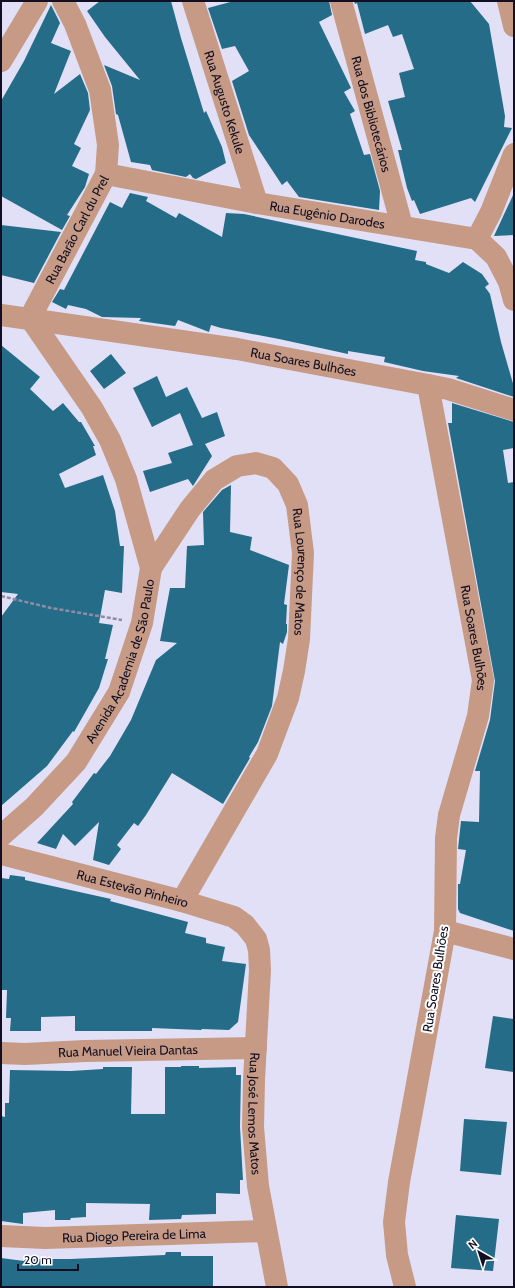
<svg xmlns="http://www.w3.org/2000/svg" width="515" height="1288" font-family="Cabin,sans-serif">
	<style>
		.building { fill: #246c88 }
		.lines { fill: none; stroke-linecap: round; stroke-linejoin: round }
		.path { stroke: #8f8da3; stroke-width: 2.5; stroke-dasharray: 4 2; stroke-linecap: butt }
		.minor { stroke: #c69a84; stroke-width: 22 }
		.labels { text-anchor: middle; stroke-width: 4; stroke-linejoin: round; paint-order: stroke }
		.street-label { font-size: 13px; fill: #120f22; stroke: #fff }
	</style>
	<rect width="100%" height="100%" fill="#e1e0f7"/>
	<path class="building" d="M 100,1 L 171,1 L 181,38 L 204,113 L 206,111 L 222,147 L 226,163 L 196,179 L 193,178 L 190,174 L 186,177 L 152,170 L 150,165 L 131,162 L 118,115 L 116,114 L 112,86 L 104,65 L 140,80 L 105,37 L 87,11 Z
		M 234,1 L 329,1 L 332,15 L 319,22 L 351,88 L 344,92 L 355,111 L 350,114 L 364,155 L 370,154 L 380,191 L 379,210 L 299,197 L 287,181 L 282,185 L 249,135 L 232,81 L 249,71 L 235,46 L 222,49 L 208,8 Z
		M 354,1 L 470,1 L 489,24 L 505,116 L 504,127 L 512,128 L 475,202 L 471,198 L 420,214 L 414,200 L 412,201 L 407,188 L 398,150 L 402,150 L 388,101 L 405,97 L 399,73 L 414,69 L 402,34 L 393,37 L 388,25 L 365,34 L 357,3 L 355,4 Z
		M 51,5 L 60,23 L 51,43 L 71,51 L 54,94 L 80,74 L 88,93 L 90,110 L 74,144 L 81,148 L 72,166 L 89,174 L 85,187 L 67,215 L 70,216 L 62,230 L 1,196 L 1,101 L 24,61 Z
		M 130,193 L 148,197 L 146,201 L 176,218 L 179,213 L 222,237 L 226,213 L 244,214 L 417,251 L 415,260 L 426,262 L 426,264 L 449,273 L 463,262 L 482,274 L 489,284 L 485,287 L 490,294 L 501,342 L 514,387 L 514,397 L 456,378 L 459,376 L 423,371 L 384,362 L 385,357 L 348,351 L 348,354 L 279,339 L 221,328 L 211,325 L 209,332 L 178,320 L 175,326 L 139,321 L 141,318 L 102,317 L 86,309 L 68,305 L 66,309 L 52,302 L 60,289 L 64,290 L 110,202 L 122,208 Z
		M 514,193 L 514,235 L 494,236 Z
		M 1,225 L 61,232 L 34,283 L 1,275 Z
		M 1,345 L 40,377 L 30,389 L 53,411 L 63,403 L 79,422 L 81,422 L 95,446 L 93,446 L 96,455 L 59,474 L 65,488 L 103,475 L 115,511 L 120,546 L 124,546 L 122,593 L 105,590 L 99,623 L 113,625 L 105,659 L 108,659 L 99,688 L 74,732 L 73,731 L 47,766 L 1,806 L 1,617 L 18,594 L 1,592 Z
		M 111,354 L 126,373 L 104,389 L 90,371 Z
		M 157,376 L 166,397 L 187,387 L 202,418 L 217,412 L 225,436 L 205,444 L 212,456 L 193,486 L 188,479 L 150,492 L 143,471 L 172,463 L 168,453 L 193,445 L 180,413 L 152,427 L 133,388 Z
		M 452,403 L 514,422 L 514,448 L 503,450 L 508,483 L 514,482 L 514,931 L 460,913 L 458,909 L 458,884 L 460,884 L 466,850 L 458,849 L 461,821 L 479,822 L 480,771 L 475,771 L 490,720 L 495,681 L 448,423 L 452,423 Z
		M 231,485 L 230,532 L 252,537 L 250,550 L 289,565 L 284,604 L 287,605 L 286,624 L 287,624 L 287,632 L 283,644 L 280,642 L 272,706 L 258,742 L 249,757 L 250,758 L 223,804 L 172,773 L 146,815 L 138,826 L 134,823 L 117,845 L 121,849 L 109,865 L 93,860 L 99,822 L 75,846 L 63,834 L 56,849 L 37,843 L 73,804 L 72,802 L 94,773 L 96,774 L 110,756 L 131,720 L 156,660 L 177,643 L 160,641 L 170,588 L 185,588 L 187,546 L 204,545 L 203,512 L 222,490 Z
		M 10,875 L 25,877 L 25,880 L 111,899 L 110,901 L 188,922 L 185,933 L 206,938 L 206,943 L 225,947 L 222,961 L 246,964 L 238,1022 L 229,1030 L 202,1029 L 201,1030 L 152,1028 L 152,1031 L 75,1031 L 75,1016 L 41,1017 L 41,1031 L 10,1031 L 11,1018 L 6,1018 L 7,990 L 1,990 L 1,878 L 9,879 Z
		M 493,1016 L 514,1019 L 514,1072 L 485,1068 Z
		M 181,1066 L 199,1066 L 199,1068 L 236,1067 L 236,1075 L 241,1075 L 240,1127 L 243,1180 L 240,1180 L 240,1194 L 216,1193 L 216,1214 L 182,1215 L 181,1219 L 149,1220 L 150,1204 L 86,1203 L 86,1217 L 71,1218 L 70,1220 L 55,1220 L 55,1210 L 23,1213 L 23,1224 L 1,1221 L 1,1116 L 5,1117 L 5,1103 L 9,1103 L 10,1070 L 71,1071 L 103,1069 L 103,1067 L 132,1067 L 131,1114 L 165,1114 L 165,1067 L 181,1067 Z
		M 464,1119 L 507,1122 L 501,1175 L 460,1171 Z
		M 456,1215 L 499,1219 L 493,1271 L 451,1268 Z
		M 166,1252 L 181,1252 L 181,1256 L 213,1256 L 213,1287 L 1,1287 L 1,1258 L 24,1261 L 24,1259 L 70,1259 L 165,1255 Z"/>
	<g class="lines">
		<path class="path" d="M 1,596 L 51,608 L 122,620"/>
		<g class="minor">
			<path id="s1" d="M 193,1 L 257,203"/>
			<path id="s2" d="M 341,1 L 402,226"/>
			<path d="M 508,1 L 514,26"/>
			<path d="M 1,61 L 37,1"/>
			<path id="s3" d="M 106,174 L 257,203 L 477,239 L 496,257 L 509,282 L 514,300"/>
			<path d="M 477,239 L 491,212 L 514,154"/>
			<path id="s4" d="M 1,315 L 237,349 L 428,385 L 483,680 L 478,716 L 449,815 L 446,838 L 445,931 L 399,1182 L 394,1222 L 397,1255 L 405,1287"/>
			<path id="s5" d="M 30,318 L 106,174 L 108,145 L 100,90 L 75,24 L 63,1"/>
			<path d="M 428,385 L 448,389 L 514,410"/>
			<path id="s6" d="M 151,568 L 190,509 L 214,480 L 237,466 L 256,463 L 273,468 L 288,484 L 297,505 L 303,553 L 299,639 L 294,671 L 288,698 L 267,754 L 182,901"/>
			<path id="s7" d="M 1,836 L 34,807 L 76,762 L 119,692 L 142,623 L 151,568 L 126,479 L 110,440 L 92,408 L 30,318"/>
			<path id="s8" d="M 1,854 L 182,901 L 234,917 L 245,925 L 256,939 L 259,950 L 260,970 L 254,1080 L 253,1127 L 258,1186 L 277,1287"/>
			<path d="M 445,931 L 514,949"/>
			<path id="s9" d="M 1,1053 L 25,1054 L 85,1051 L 256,1048"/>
			<path id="s10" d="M 1,1236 L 45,1238 L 266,1231"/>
		</g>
	</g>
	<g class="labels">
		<g class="street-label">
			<text dy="5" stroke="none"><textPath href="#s1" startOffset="106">Rua Augusto Kekule</textPath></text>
			<text dy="5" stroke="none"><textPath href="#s2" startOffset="117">Rua dos Bibliotecários</textPath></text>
			<text dy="5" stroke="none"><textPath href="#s3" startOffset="225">Rua Eugênio Darodes</textPath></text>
			<text dy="5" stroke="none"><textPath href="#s5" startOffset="100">Rua Barão Carl du Prel</textPath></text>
			<text dy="5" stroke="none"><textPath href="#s4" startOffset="306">Rua Soares Bulhões</textPath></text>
			<text dy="5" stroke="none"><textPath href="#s6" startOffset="284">Rua Lourenço de Matos</textPath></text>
			<text dy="5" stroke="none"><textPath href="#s4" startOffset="690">Rua Soares Bulhões</textPath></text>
			<text dy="5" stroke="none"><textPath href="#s7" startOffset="217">Avenida Academia de São Paulo</textPath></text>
			<text dy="5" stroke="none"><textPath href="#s8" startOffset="136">Rua Estevão Pinheiro</textPath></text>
			<text transform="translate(435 979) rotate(-81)" y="5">Rua Soares Bulhões</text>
			<text dy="5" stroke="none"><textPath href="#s9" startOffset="127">Rua Manuel Vieira Dantas</textPath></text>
			<text dy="5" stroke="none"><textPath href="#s8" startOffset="448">Rua José Lemos Matos</textPath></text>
			<text dy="5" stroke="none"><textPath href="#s10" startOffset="133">Rua Diogo Pereira de Lima</textPath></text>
		</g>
	</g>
	<rect width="515" height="1288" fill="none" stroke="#120f22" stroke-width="4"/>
	<g transform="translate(479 1252) rotate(321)" stroke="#ffffff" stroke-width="3" paint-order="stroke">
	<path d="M0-3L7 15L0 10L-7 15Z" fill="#120f22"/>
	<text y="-6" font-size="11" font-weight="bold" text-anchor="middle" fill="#120f22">N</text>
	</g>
	<path d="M18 1264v6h60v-6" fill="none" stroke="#120f22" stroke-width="2"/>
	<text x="24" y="1264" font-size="12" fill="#120f22" stroke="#ffffff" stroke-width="3" paint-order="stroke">20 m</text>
</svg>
